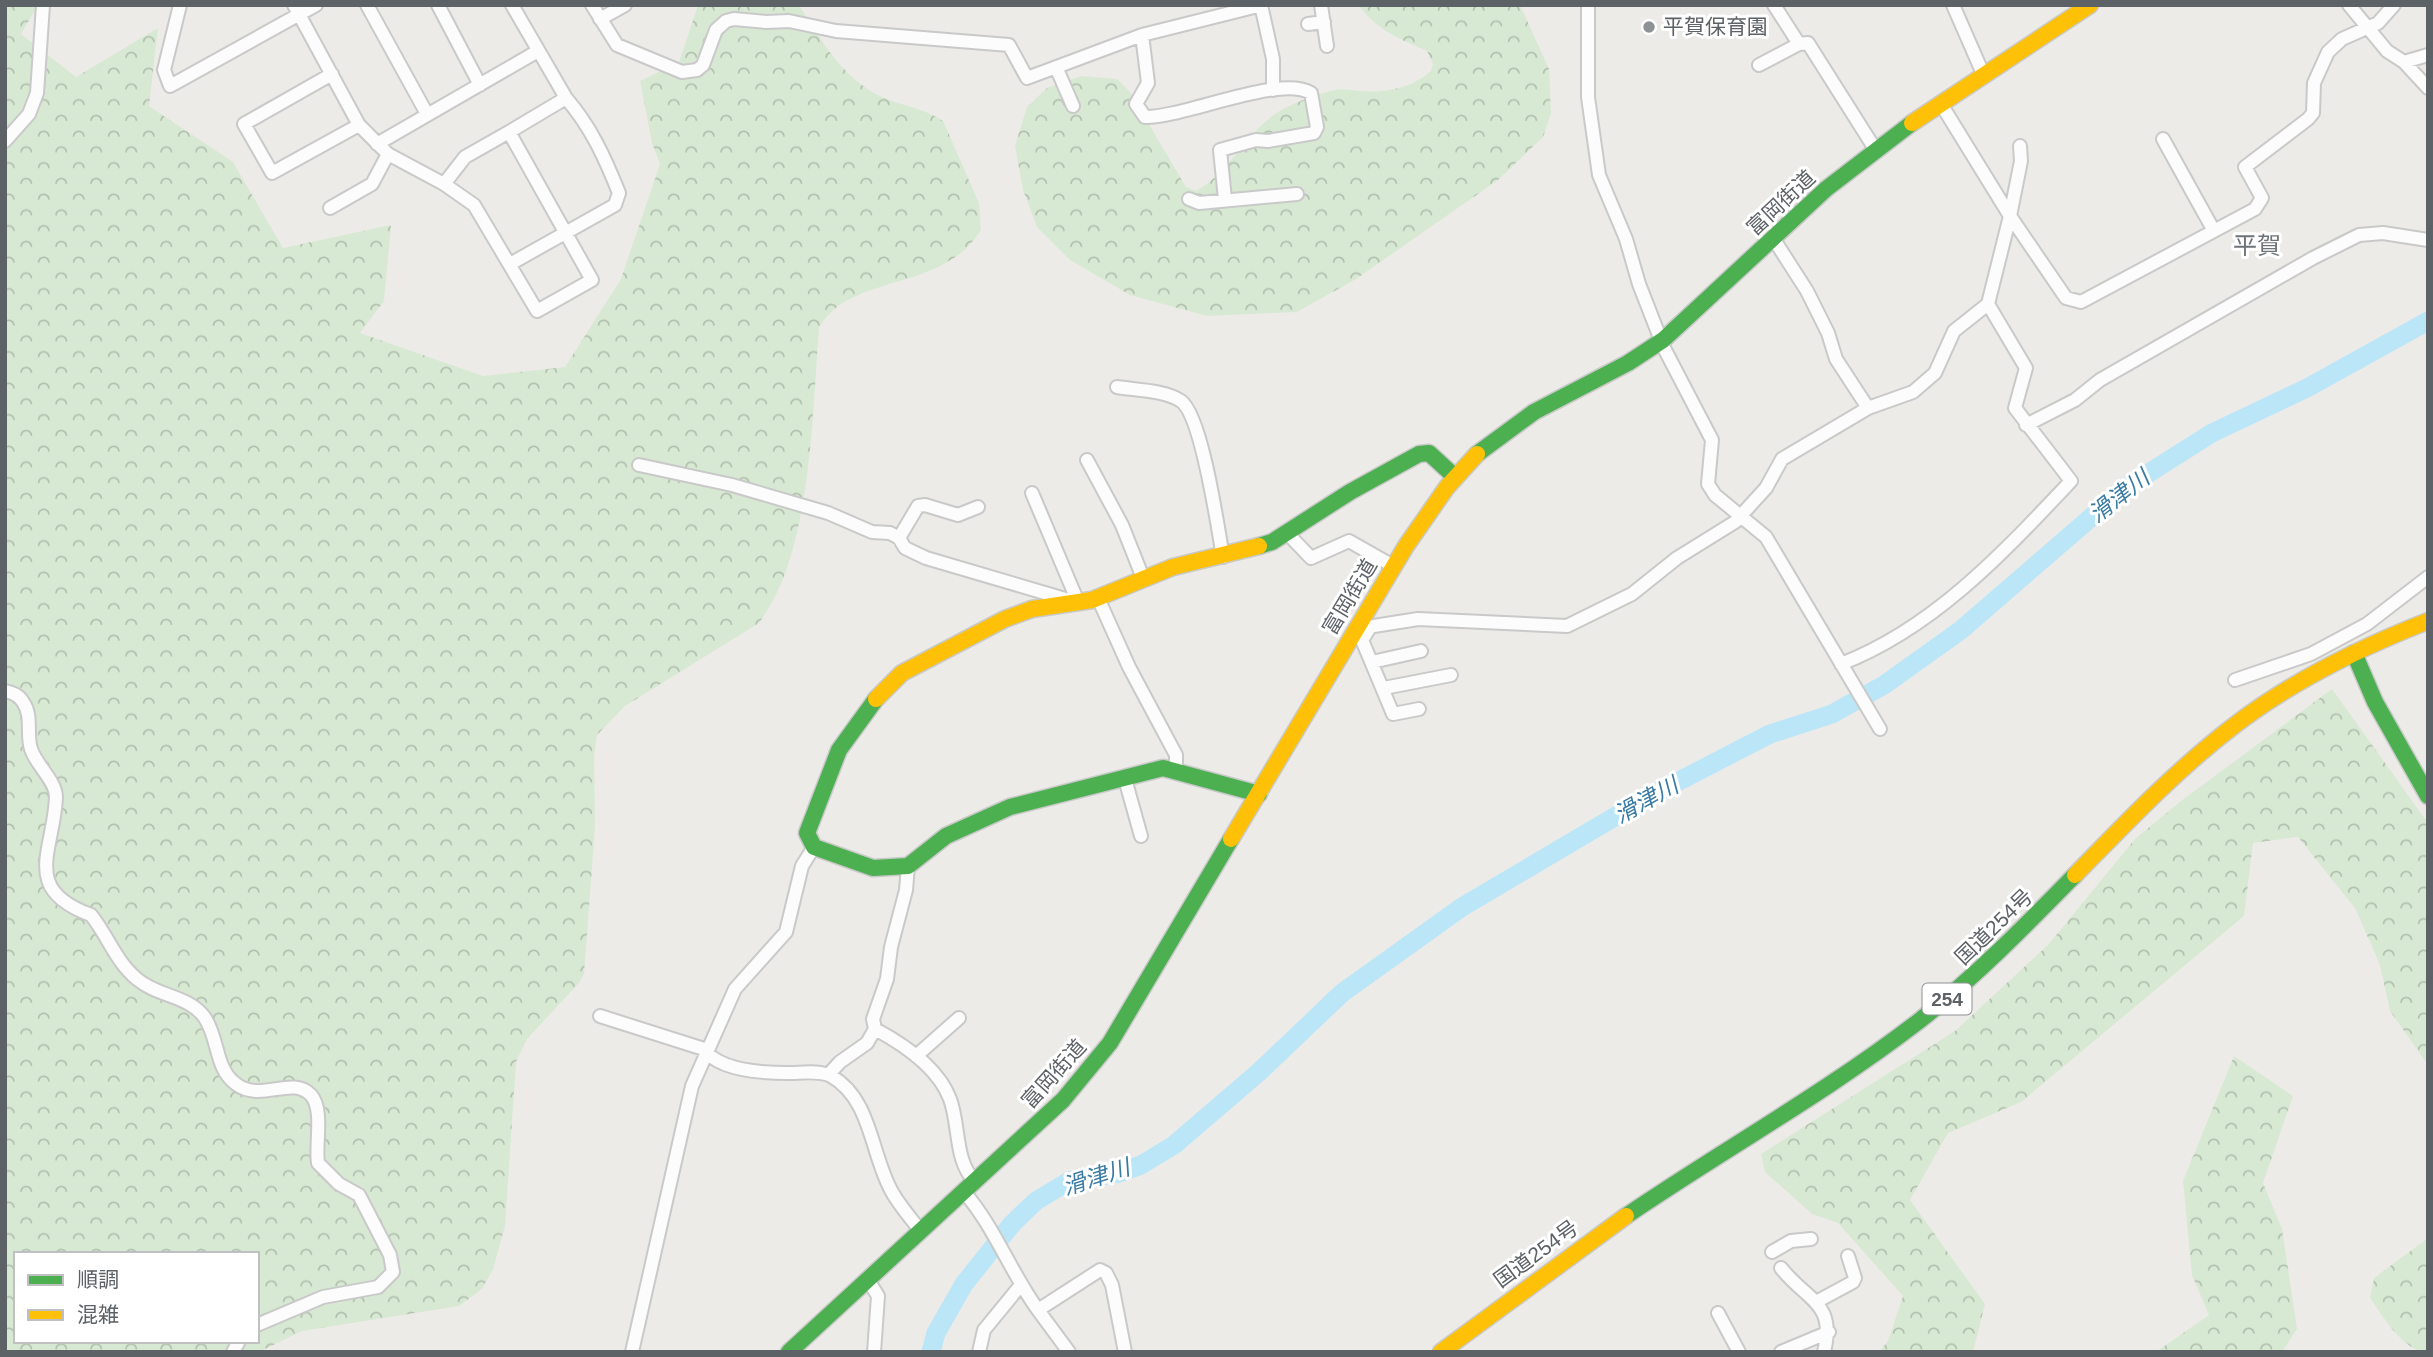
<svg xmlns="http://www.w3.org/2000/svg" width="2433" height="1357" font-family="Arial,'Noto Sans JP',sans-serif">
	<style>
		.forest { fill: url(#forest-crowns); fill-rule: evenodd }
		.lines { fill: none; stroke-linecap: round; stroke-linejoin: round }
		.river { stroke: #bbe6f8; stroke-width: 19 }
		.street-casing { stroke: #c9c9c9; stroke-width: 16 }
		.fast-casing { stroke: #c8c9c9; stroke-width: 19 }
		.slow-casing { stroke: #c8c9c9; stroke-width: 19 }
		.street { stroke: #fcfcfc; stroke-width: 12 }
		.fast { stroke: #4caf50; stroke-width: 16 }
		.slow { stroke: #ffc107; stroke-width: 16 }
		.poi-dot { fill: #8f9294; stroke: #fff; stroke-width: 2.5 }
		.labels { text-anchor: middle; stroke-width: 6; stroke-linejoin: round; paint-order: stroke }
		.shield { fill: #fff; stroke: #8e9194; stroke-width: 2 }
		.shield-label { font-size: 19px; font-weight: bold; fill: #5d6266 }
		.poi-label { font-size: 21px; fill: #5d6266; stroke: #fff; text-anchor: start }
		.street-label { font-size: 21px; fill: #5d6266; stroke: #fff }
		.water-label { font-size: 23px; font-style: italic; fill: #397ba3; stroke: #fff }
		.quarter-label { font-size: 24px; fill: #6e7478; stroke: #fff }
	</style>
	<defs>
		<pattern id="forest-crowns" width="20" height="18" patternUnits="userSpaceOnUse" patternTransform="scale(1.75)"><rect width="20" height="18" fill="#d8e9d3"/><path d="M2 6a3 3 0 1 1 6 0M12 15a3 3 0 1 1 6 0" fill="none" stroke="#b2c0af"/></pattern>
	</defs>
	<rect width="100%" height="100%" fill="#edebe8"/>
	<path class="forest" d="M 5,5 L 38,5 L 21,34 L 76,77 L 158,28 L 149,106 L 233,162 L 283,248 L 391,225 L 384,301 L 360,333 L 483,376 L 565,367 L 621,279 L 660,164 L 652,143 L 640,81 L 679,62 L 698,5 L 799,5 C 821,40 843,79 882,97 C 902,106 924,108 943,121 L 979,203 L 981,230 C 941,294 850,272 819,328 C 812,414 812,553 759,623 L 625,706 L 597,735 L 594,756 L 595,827 L 584,974 L 579,983 L 527,1039 L 516,1062 L 505,1226 L 493,1269 L 482,1289 L 459,1306 L 302,1331 L 259,1352 L 5,1352 ZM 16,1254 L 257,1254 L 257,1341 L 16,1341 Z
		M 1359,5 L 1520,5 L 1549,69 L 1551,114 L 1543,137 L 1498,180 L 1356,279 L 1297,312 L 1207,316 L 1130,295 L 1070,260 L 1037,227 L 1023,190 L 1015,146 L 1027,107 L 1047,88 L 1081,76 L 1117,79 L 1130,92 L 1186,187 L 1196,191 C 1234,170 1248,125 1289,106 C 1302,100 1320,93 1335,90 C 1343,88 1353,91 1361,91 C 1386,93 1412,88 1431,71 L 1433,64 L 1427,51 C 1403,41 1373,28 1359,5 Z
		M 2332,689 L 2428,823 L 2428,1065 L 2390,1011 L 2380,965 L 2355,908 L 2298,837 L 2253,843 L 2244,916 L 2021,1102 L 1948,1133 L 1910,1200 L 1985,1304 L 1973,1352 L 1879,1352 L 1888,1341 L 1903,1296 L 1838,1223 L 1812,1214 L 1765,1172 L 1761,1154 L 1955,1031 L 2048,945 L 2135,839 L 2181,801 Z
		M 2234,1056 L 2293,1096 L 2263,1183 L 2282,1229 L 2297,1329 L 2282,1352 L 2156,1352 L 2209,1315 L 2192,1275 L 2183,1181 Z
		M 2428,1238 L 2428,1352 C 2403,1352 2383,1316 2370,1298 L 2374,1278 Z"/>
	<g class="lines">
		<path class="river" d="M 931,1352 L 936,1333 L 964,1284 L 1012,1224 L 1036,1201 L 1069,1181 L 1119,1173 L 1141,1165 L 1174,1145 L 1259,1072 L 1342,993 L 1462,907 L 1650,796 L 1770,734 L 1832,714 L 1884,685 L 1961,630 L 2125,488 L 2212,433 L 2307,388 L 2428,321"/>
		<g class="street-casing">
			<path id="street" d="M 180,5 L 164,70 L 170,86 L 316,5
				M 294,5 L 359,125 L 388,154 L 372,184 L 330,208
				M 367,5 L 427,114
				M 438,5 L 480,85
				M 512,5 L 566,98
				M 592,5 L 617,45 L 682,72 L 697,70 L 703,65 L 716,30 L 726,21 L 734,19 L 766,22 L 789,21 L 836,31 L 1009,45 L 1027,78 L 1142,35 L 1262,5
				M 1261,5 L 1273,59 L 1273,90
				M 1321,5 L 1327,46
				M 1588,5 L 1588,97 L 1599,175 L 1626,239 L 1639,284 L 1664,348 L 1712,440 L 1708,484 L 1715,495 L 1766,537 L 1880,729
				M 1774,5 L 1799,44
				M 1953,5 L 1984,76
				M 2349,5 L 2387,51 L 2404,62 L 2428,55
				M 600,19 L 625,5
				M 1308,24 L 1324,22
				M 1142,35 L 1148,83 L 1136,104 L 1145,117 C 1183,118 1280,74 1311,93 L 1317,127 L 1314,133 L 1268,141 L 1256,140 L 1220,150 L 1225,199
				M 2404,62 L 2428,88
				M 1759,65 L 1799,44 L 1808,43 L 1875,149
				M 1056,67 L 1073,106
				M 332,74 L 244,124 L 272,173 L 359,125
				M 2163,139 L 2214,231
				M 5,141 L 29,114 L 37,93 L 43,5
				M 377,144 L 538,51
				M 2020,146 L 2021,161 L 2010,216 L 2066,298 L 2081,302 L 2255,209 L 2262,198 L 2245,167 L 2308,119 L 2313,113 L 2314,83 L 2328,52 L 2342,39 L 2378,23 L 2394,5
				M 388,154 L 444,184 L 474,205 L 537,311 L 592,280 L 509,132 L 566,98 C 591,127 605,158 619,193 L 615,205 L 510,264
				M 444,184 L 465,157 L 509,132
				M 1189,199 L 1199,203 L 1297,194
				M 1773,238 L 1807,291 L 1828,333 L 1836,359 L 1868,408
				M 1117,387 C 1135,390 1165,390 1181,401 C 1202,416 1218,529 1223,557
				M 2026,425 L 2075,400 L 2100,380 L 2313,258 L 2359,235 L 2383,233 L 2428,240
				M 1087,460 L 1122,525 L 1143,578
				M 639,465 L 732,485 L 828,513 L 872,532 L 890,533 L 899,538 L 905,548 L 926,558 L 1072,601
				M 1032,493 L 1078,602
				M 1288,534 L 1311,558 L 1349,541 L 1393,566
				M 899,538 L 918,506 L 925,505 L 958,515 L 978,507
				M 1098,598 L 1129,667 L 1176,755 L 1176,770
				M 1355,629 L 1418,619 L 1567,626 L 1632,594 L 1677,558 L 1735,522 L 1766,488 L 1782,459 L 1868,408 L 1913,392 L 1935,373 L 1954,331 L 1988,304 L 2010,216 L 1941,104
				M 1369,629 L 1362,640 L 1393,714 L 1419,709
				M 1372,662 L 1421,651
				M 1841,664 C 1934,628 2004,552 2071,481 L 2015,408 L 2026,368 L 1988,304
				M 2235,680 L 2311,654 L 2367,624 L 2428,577
				M 1384,688 L 1451,675
				M 5,691 C 13,693 19,695 23,702 C 33,716 26,734 31,749 C 36,765 56,781 56,797 C 54,851 20,889 91,915 C 108,936 116,962 137,979 C 158,997 189,995 205,1018 C 219,1039 215,1069 236,1084 C 261,1103 292,1075 311,1095 C 324,1110 315,1144 318,1163 L 339,1184 L 359,1195 L 390,1255 L 393,1272 L 378,1287 L 323,1297 L 257,1325
				M 1125,779 L 1141,836
				M 600,1016 L 704,1049 C 719,1071 763,1073 788,1073 C 801,1073 820,1070 831,1076 C 872,1099 871,1156 892,1192 C 900,1206 911,1219 921,1231
				M 875,1029 C 903,1044 938,1067 950,1099 C 960,1126 954,1160 975,1182
				M 916,1056 L 959,1018
				M 829,1074 L 840,1062 L 867,1043 L 875,1029 L 873,1019 L 887,979 L 891,947 L 906,890 L 908,866
				M 964,1192 C 994,1226 1011,1273 1038,1310 L 1100,1270 L 1106,1273 L 1112,1285 L 1125,1352
				M 1772,1252 L 1791,1241 L 1811,1239
				M 1781,1268 C 1808,1302 1836,1302 1824,1352
				M 868,1280 L 878,1296 L 874,1352
				M 1816,1302 L 1853,1282 L 1855,1278 L 1848,1256
				M 1038,1310 L 1069,1352
				M 1718,1313 L 1739,1352
				M 233,1352 L 239,1341
				M 632,1352 L 692,1086 L 735,989 L 786,932 L 802,866 L 814,847
				M 979,1352 L 984,1330 L 1020,1286
				M 1781,1352 L 1829,1332"/>
		</g>
		<g class="fast-casing">
			<path id="fast" d="M 1477,454 L 1534,412 L 1628,363 L 1663,340 L 1826,189 L 1912,123
				M 1259,546 L 1272,542 L 1350,492 L 1419,454 L 1429,453 L 1454,476
				M 2354,653 L 2375,702 L 2428,796
				M 876,699 L 839,750 L 807,833 L 814,847 L 873,868 L 908,866 L 946,836 L 1010,807 L 1163,768 L 1259,794
				M 1626,1216 C 1723,1150 1827,1092 1919,1021 C 1975,977 2025,926 2075,875
				M 789,1352 L 1063,1100 L 1110,1043 L 1231,839"/>
		</g>
		<g class="slow-casing">
			<path id="slow" d="M 1912,123 L 2090,5
				M 876,699 L 902,673 L 1005,619 L 1032,609 L 1092,600 L 1173,567 L 1259,546
				M 1231,839 L 1406,546 L 1447,487 L 1477,454
				M 2075,875 C 2125,824 2174,772 2231,728 C 2290,682 2359,648 2428,621
				M 1441,1352 L 1626,1216"/>
		</g>
		<use href="#street" class="street"/>
		<use href="#fast" class="fast"/>
		<use href="#slow" class="slow"/>
	</g>
	<circle class="poi-dot" cx="1649" cy="27" r="7"/>
	<g class="labels">
		<rect class="shield" x="1922.5" y="983.5" width="49" height="31" rx="5"/>
		<g class="shield-label">
			<text x="1947" y="1006">254</text>
		</g>
		<g class="poi-label">
			<text x="1663" y="34">平賀保育園</text>
		</g>
		<g class="street-label">
			<text transform="translate(1781 203) rotate(-43)" y="7">富岡街道</text>
			<text transform="translate(1350 597) rotate(-59)" y="7">富岡街道</text>
			<text transform="translate(1994 927) rotate(-44)" y="7">国道254号</text>
			<text transform="translate(1054 1074) rotate(-48)" y="7">富岡街道</text>
			<text transform="translate(1536 1254) rotate(-36)" y="7">国道254号</text>
		</g>
		<g class="water-label">
			<text transform="translate(2119 496) rotate(-38)" y="8">滑津川</text>
			<text transform="translate(1646 800) rotate(-29)" y="8">滑津川</text>
			<text transform="translate(1096 1177) rotate(-18)" y="8">滑津川</text>
		</g>
		<g class="quarter-label">
			<text x="2257" y="254">平賀</text>
		</g>
	</g>
	<rect width="2433" height="1357" fill="none" stroke="#5d6266" stroke-width="14"/>
	<rect x="14" y="1252" width="245" height="91" fill="#ffffff" stroke="#bec0c2" stroke-width="2"/>
	<rect x="28" y="1275" width="35" height="10" fill="#4caf50" stroke="#bec0c2" stroke-width="2"/>
	<text x="77" y="1287" font-size="21" fill="#5d6266">順調</text>
	<rect x="28" y="1310" width="35" height="10" fill="#ffc107" stroke="#bec0c2" stroke-width="2"/>
	<text x="77" y="1322" font-size="21" fill="#5d6266">混雑</text>
</svg>
